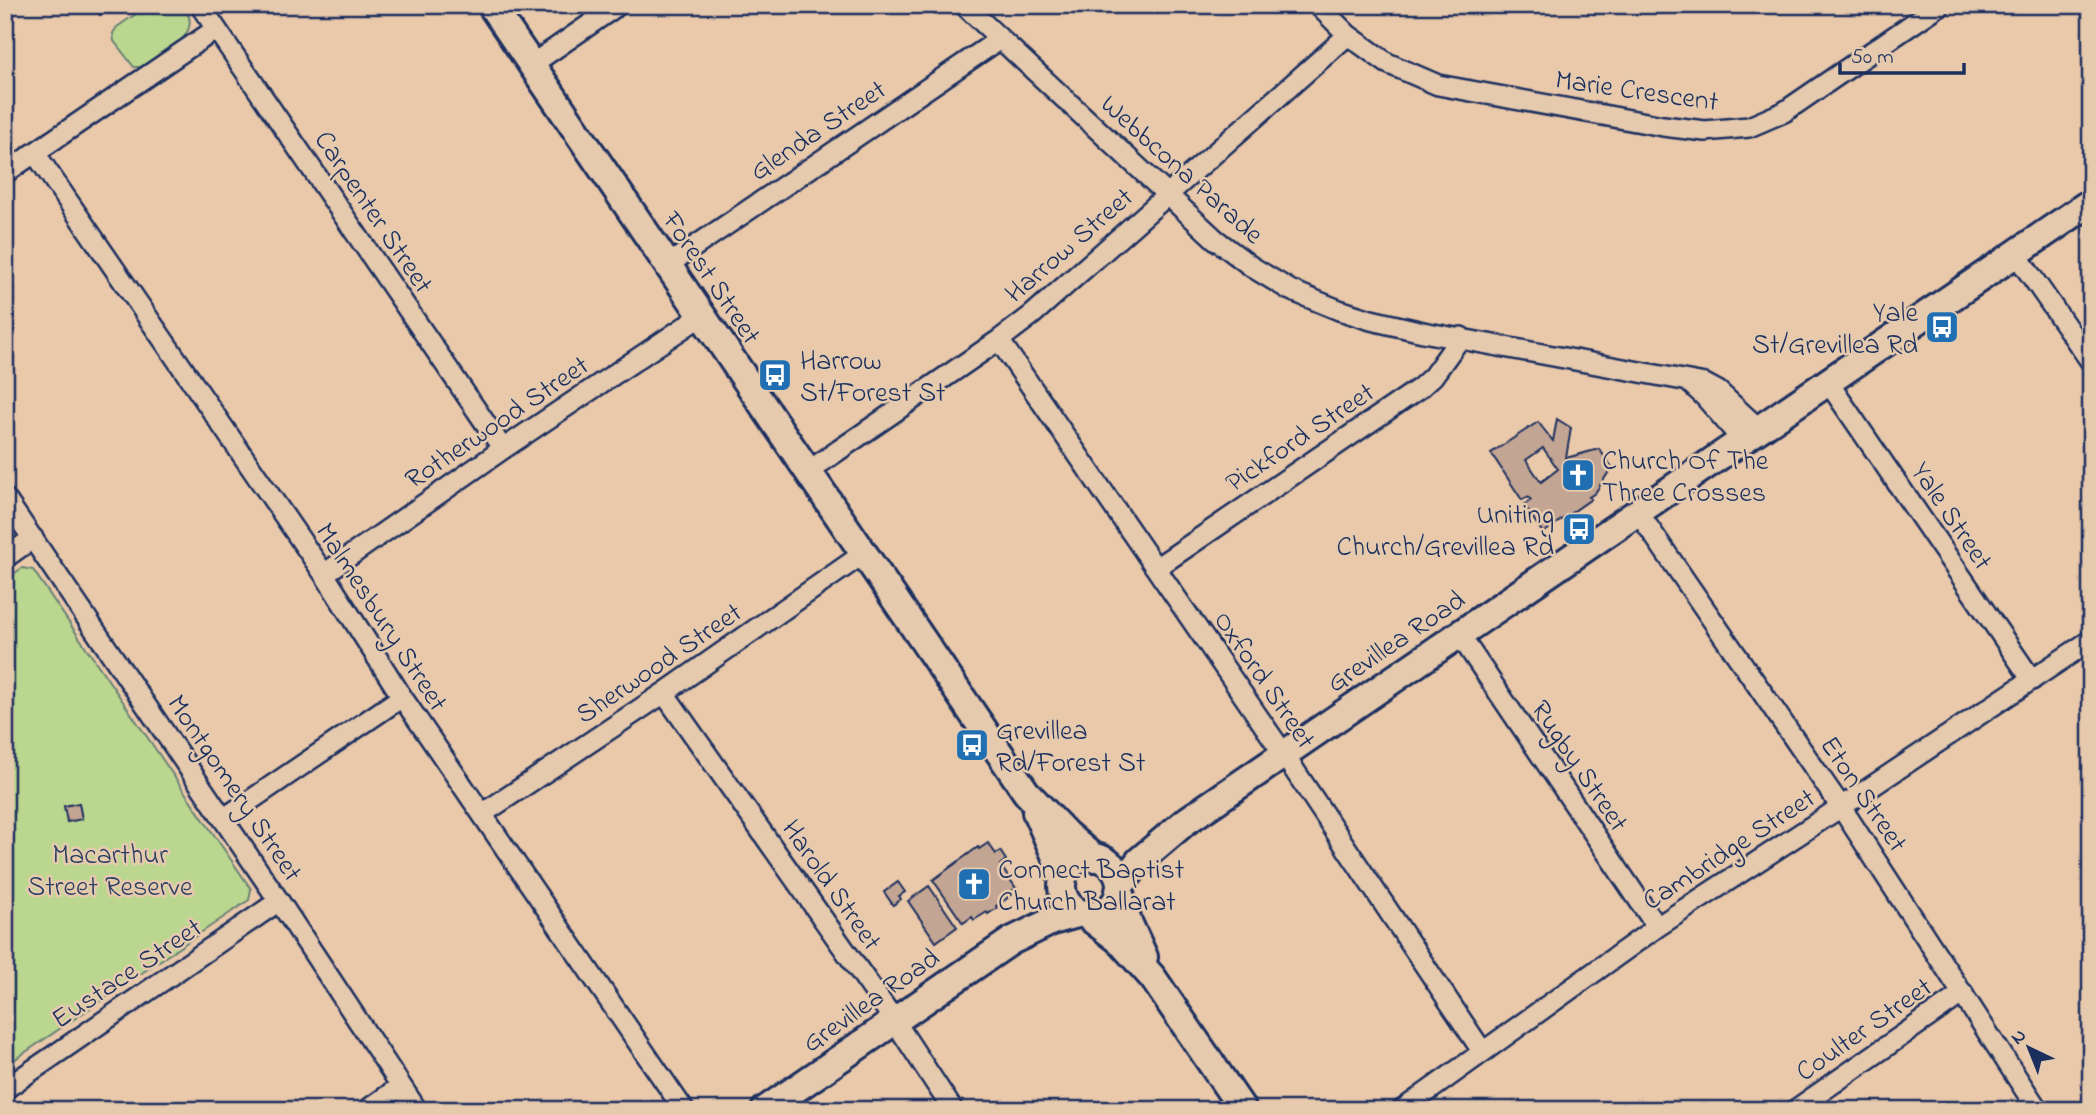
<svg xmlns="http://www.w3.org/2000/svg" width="2096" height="1115" font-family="'Indie Flower',sans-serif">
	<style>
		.green { fill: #bbd78f; stroke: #6b8376; stroke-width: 2 }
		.building { fill: #c3a593; stroke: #1b2f5e; stroke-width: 2; fill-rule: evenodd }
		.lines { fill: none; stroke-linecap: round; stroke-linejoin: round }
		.street-casing { stroke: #1b2f5e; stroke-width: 24 }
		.secondary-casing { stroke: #1b2f5e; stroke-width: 32 }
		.street { stroke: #e6caae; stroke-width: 19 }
		.secondary { stroke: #e6caae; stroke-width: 26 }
		.labels { text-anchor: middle; stroke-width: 5; stroke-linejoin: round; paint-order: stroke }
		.street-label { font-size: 28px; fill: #1b2f5e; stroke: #e6caae }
		.poi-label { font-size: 28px; fill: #1b2f5e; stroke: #e6caae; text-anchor: start }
		.park-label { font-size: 28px; fill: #2b4063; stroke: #e6caae }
	</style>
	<rect width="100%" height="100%" fill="#eac9aa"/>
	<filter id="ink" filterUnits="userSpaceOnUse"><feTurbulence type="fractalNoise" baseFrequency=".0143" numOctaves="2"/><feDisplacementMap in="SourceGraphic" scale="14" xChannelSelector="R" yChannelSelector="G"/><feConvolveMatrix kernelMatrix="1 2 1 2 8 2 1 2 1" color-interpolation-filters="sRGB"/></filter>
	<g filter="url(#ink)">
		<path class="green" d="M 149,5 L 182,5 C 208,34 162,54 143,67 L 134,67 L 114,41 L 113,33 L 117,27 Z
			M 22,568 L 33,570 L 251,889 L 249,900 L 5,1066 L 5,580 Z"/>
		<path class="building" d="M 93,5 L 112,5 L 113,6 L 100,15 Z
			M 1557,419 L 1571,428 L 1566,458 L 1599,449 L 1612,467 L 1595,493 L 1589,497 L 1591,499 L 1543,533 L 1524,505 L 1531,500 L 1528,497 L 1522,500 L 1491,453 L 1538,422 L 1553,441 ZM 1543,448 L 1558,469 L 1541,482 L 1526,460 Z
			M 79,803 L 82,819 L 67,822 L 64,806 Z
			M 988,843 L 996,854 L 1000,851 L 1006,860 L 1000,865 L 1016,888 L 1007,894 L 1009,897 L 996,906 L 997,908 L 988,914 L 987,912 L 974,920 L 972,917 L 963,923 L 933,880 L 978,847 L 979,849 Z
			M 898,882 L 905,892 L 899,896 L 901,899 L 893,905 L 884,892 Z
			M 929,886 L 957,927 L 936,942 L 908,901 Z"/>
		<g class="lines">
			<g class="street-casing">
				<path id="street" d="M 200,5 L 503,449
					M 964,5 L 1215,239 L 1252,267 L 1290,290 L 1339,310 L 1371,320 L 1423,332 L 1705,384 L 1718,391 L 1759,429
					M 1318,5 L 1348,35 L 1387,63 L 1438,85 L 1663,126 L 1705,131 L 1749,127 L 1784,112 L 1940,5
					M 531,65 L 618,5
					M 35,153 L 324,574 L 402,697 L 684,1110
					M 5,173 L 216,29
					M 2016,254 L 2091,362
					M 666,266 L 1000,39
					M 999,340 L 1283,753 L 1482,1051
					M 1828,382 L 2032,680
					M 1690,383 L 1704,396 L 1743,441
					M 807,472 L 999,340 L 1032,315 L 1348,35
					M 5,498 L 279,901 L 417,1110
					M 1638,512 L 1841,807 L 2038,1110
					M 5,558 L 33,538
					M 1156,568 L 1420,388 L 1433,376 L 1461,337
					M 324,574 L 503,449 L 701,316
					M 1459,634 L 1657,927
					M 664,693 L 894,1020 L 953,1110
					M 482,814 L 664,693 L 863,554
					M 223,819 L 402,697
					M 5,1089 L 279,901
					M 367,1110 L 401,1086
					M 1402,1110 L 1657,927 L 1841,807 L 2091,640
					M 1795,1110 L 1963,993"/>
			</g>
			<g class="secondary-casing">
				<path id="secondary" d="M 491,5 L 1026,792 L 1066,834 L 1094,858
					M 1036,812 L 1055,855 L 1063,879
					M1062 886a29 29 0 1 1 58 0a29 29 0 1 1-58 0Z
					M 1120,886 L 1139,861 L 1185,822 L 2091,202
					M 1119,891 L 1128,922 L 1144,957
					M 1086,915 L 1120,941 L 1153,978 L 1243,1110
					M 765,1110 L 1011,941 L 1052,921 L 1081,913"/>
			</g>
			<use href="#street" class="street"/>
			<use href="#secondary" class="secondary"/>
		</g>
	</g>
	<defs>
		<g id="bus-square" transform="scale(1.75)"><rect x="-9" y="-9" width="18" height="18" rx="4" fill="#1f6fb2" stroke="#e6caae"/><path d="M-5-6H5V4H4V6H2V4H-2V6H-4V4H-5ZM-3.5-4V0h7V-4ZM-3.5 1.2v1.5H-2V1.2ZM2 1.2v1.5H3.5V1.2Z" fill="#fff"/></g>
		<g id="church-square" transform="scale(1.75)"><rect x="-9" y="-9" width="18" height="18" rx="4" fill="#1f6fb2" stroke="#e6caae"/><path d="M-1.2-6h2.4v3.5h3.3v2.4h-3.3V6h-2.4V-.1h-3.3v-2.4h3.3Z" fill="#fff"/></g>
	</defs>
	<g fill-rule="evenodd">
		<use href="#bus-square" x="1942" y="327"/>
		<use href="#bus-square" x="775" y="375"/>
		<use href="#church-square" x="1578" y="475"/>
		<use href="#bus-square" x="1579" y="529"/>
		<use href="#bus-square" x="972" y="745"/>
		<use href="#church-square" x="974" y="884"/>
	</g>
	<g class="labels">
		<g class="street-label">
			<text transform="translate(1637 89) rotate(8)" y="10">Marie Crescent</text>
			<text transform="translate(817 129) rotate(-34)" y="10">Glenda Street</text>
			<text transform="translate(1183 168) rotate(42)" y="10">Webbcona Parade</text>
			<text transform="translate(375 211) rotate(56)" y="10">Carpenter Street</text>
			<text transform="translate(1068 244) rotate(-41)" y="10">Harrow Street</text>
			<text transform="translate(713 277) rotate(56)" y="10">Forest Street</text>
			<text transform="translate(496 421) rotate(-34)" y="10">Rotherwood Street</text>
			<text transform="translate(1299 436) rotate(-34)" y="10">Pickford Street</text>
			<text transform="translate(1953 515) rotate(56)" y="10">Yale Street</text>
			<text transform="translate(383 616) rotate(57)" y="10">Malmesbury Street</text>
			<text transform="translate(1395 640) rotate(-34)" y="10">Grevillea Road</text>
			<text transform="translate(658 662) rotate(-34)" y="10">Sherwood Street</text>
			<text transform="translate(1266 679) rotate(56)" y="10">Oxford Street</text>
			<text transform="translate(1581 765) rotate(56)" y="10">Rugby Street</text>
			<text transform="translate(236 787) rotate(56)" y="10">Montgomery Street</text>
			<text transform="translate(1865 793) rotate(56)" y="10">Eton Street</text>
			<text transform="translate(1728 848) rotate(-33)" y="10">Cambridge Street</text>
			<text transform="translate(833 884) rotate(55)" y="10">Harold Street</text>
			<text transform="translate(126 972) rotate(-34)" y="10">Eustace Street</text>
			<text transform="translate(870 999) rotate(-35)" y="10">Grevillea Road</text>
			<text transform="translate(1863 1028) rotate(-35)" y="10">Coulter Street</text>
		</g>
		<g class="poi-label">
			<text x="1918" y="321" text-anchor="end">Yale<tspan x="1918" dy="32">St/Grevillea Rd</tspan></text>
			<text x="800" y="369">Harrow<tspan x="800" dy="32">St/Forest St</tspan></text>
			<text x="1602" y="469">Church Of The<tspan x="1602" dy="32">Three Crosses</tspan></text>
			<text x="1554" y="523" text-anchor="end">Uniting<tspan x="1554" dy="32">Church/Grevillea Rd</tspan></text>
			<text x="996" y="739">Grevillea<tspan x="996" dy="32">Rd/Forest St</tspan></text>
			<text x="998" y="878">Connect Baptist<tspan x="998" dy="32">Church Ballarat</tspan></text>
		</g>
		<g class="park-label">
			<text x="110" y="863">Macarthur<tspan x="110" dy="32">Street Reserve</tspan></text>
		</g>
	</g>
	<rect width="2096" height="1115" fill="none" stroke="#e6caae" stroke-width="28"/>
	<rect x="14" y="14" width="2068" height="1087" fill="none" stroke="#1b2f5e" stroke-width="2.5" filter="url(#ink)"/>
	<g transform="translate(2029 1048) rotate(317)" stroke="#e6caae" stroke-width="5" paint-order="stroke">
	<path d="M0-5L12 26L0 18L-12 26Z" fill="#1b2f5e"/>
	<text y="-10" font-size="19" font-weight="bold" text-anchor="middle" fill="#1b2f5e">N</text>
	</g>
	<path d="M1840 63v10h124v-10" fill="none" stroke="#1b2f5e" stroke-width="3.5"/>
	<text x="1851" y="63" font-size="21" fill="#1b2f5e" stroke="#e6caae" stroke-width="5" paint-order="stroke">50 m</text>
</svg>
